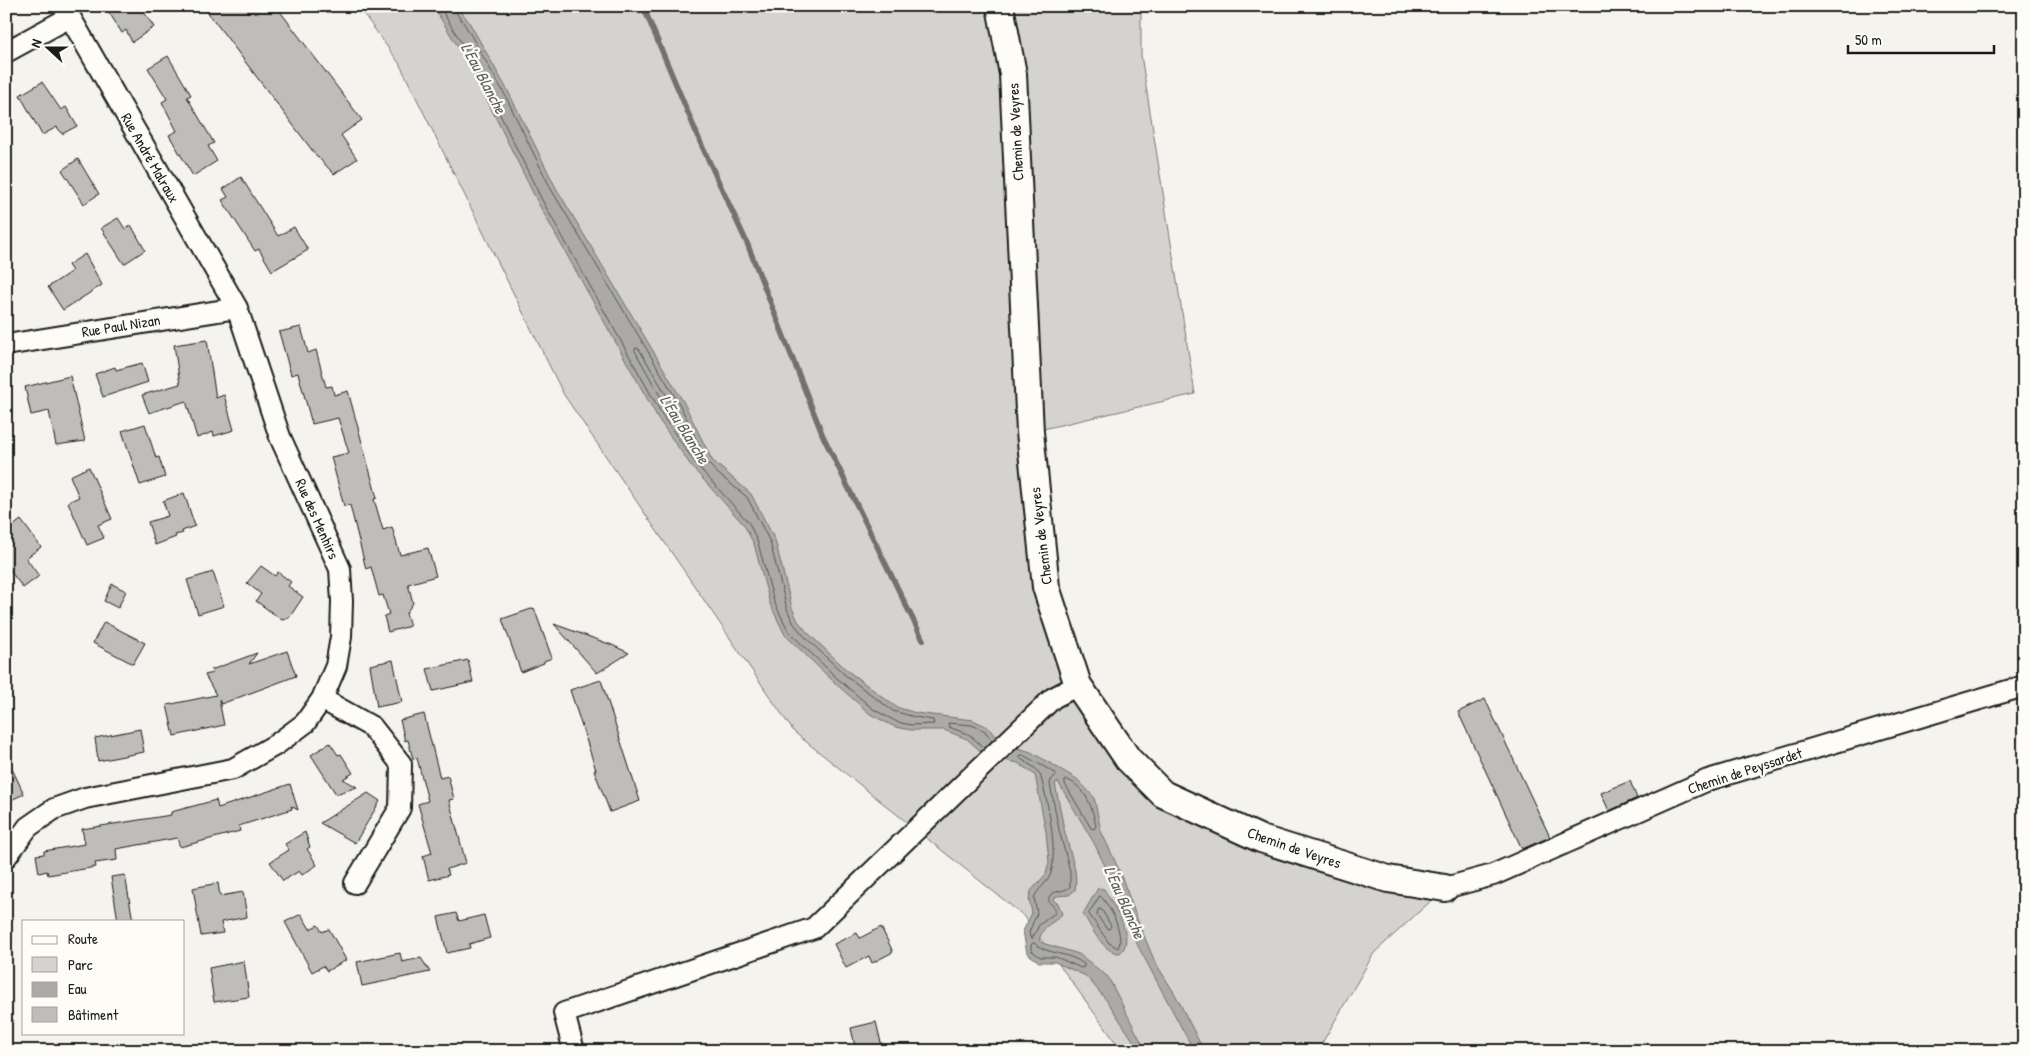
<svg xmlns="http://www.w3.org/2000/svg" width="2030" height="1057" font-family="'Patrick Hand',sans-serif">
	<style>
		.green { fill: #d4d3cf; stroke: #787876 }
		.water { fill: #abaaa6; stroke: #72716f }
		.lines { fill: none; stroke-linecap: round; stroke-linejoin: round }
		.shore { stroke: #555553; stroke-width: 1 }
		.stream { stroke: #72716f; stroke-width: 5.5 }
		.building { fill: #bebdba; stroke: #1c1c1c }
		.minor-casing { stroke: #1c1c1c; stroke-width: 24 }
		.tertiary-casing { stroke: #1c1c1c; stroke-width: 30 }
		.minor { stroke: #fdfcf7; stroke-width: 20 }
		.tertiary { stroke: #fdfcf7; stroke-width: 26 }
		.labels { text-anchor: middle; stroke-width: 4.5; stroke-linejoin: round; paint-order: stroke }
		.street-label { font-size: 15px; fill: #1c1c1c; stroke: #fdfcf7 }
		.water-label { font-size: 16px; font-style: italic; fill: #5c5c5a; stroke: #fdfcf7 }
	</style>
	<rect width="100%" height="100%" fill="#f4f3ee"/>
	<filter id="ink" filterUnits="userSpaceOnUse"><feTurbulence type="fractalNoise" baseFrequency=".02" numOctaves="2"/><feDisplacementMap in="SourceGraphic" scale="10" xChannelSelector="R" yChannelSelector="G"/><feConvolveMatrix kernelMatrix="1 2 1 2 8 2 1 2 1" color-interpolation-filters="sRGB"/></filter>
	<g filter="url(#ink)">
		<path class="green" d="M 358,6 L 1141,6 L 1141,55 L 1195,394 L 1030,432 L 1078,685 L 1163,794 L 1445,888 L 1374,953 L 1321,1045 L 1321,1051 L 1122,1051 L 1024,916 L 794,732 L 564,395 L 399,63 Z"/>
		<path class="water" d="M 433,6 L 457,6 L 469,22 L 508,91 L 555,186 L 684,403 L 712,460 L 751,494 L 775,540 L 792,608 L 798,621 L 808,633 L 848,671 L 896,707 L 916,713 L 973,720 L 988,727 L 999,742 L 1031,752 L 1077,779 L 1094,797 L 1101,831 L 1120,872 L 1139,924 L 1155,962 L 1175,994 L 1204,1051 L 1194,1051 L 1138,946 L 1117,891 L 1094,843 L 1058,782 L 1055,783 L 1064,829 L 1075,870 L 1076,882 L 1075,890 L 1069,895 L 1057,896 L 1053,899 L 1055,902 L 1058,903 L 1062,914 C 1050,927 1045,922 1039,940 L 1042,943 L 1079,954 L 1108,977 L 1146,1051 L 1140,1051 L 1107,1001 L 1086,976 L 1055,962 L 1039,962 L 1027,953 L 1023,931 L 1032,913 L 1029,899 L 1031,891 L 1046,874 L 1049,862 L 1046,832 L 1035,775 L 1018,763 L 986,756 L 967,739 L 944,730 L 911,730 L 895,727 L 870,714 L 835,683 L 785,635 L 770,604 L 754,544 L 744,525 L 692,467 L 659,420 L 538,203 L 471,68 Z
			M 1098,888 L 1104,889 C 1112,903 1137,939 1120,953 C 1103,954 1091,926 1083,914 Z"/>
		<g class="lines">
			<path class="shore" d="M 439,6 L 476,66 L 542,200 L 664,418 L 696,464 L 749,523 L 758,543 L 774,602 L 789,632 L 838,679 L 873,709 L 897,722 L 911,725 L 934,724 L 933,720 L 915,717 L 893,711 L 845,675 L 805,637 L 794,624 L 787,609 L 770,542 L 747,497 L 717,473 L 707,462 L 680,405 L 551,189 L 504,93 L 465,25 L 454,10 L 453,6
				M 636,348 L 639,349 L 674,408 L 682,426 L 681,428 L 678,428 L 635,351 Z
				M 984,748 L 970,735 L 949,727 L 948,723 L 972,725 L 985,731 L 992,741
				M 1023,755 L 1057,774 L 1051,780 L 1050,784 L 1059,830 L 1070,871 L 1070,887 C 1063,893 1055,889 1049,897 L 1049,902 L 1055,908 L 1055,913 L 1039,925 L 1032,939 L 1030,937 L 1029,932 L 1037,913 L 1034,898 C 1037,889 1048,883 1051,873 C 1058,849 1047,798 1040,774 L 1035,768 L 1021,759 L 1020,756 Z
				M 1068,780 C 1087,789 1092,807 1096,826 L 1094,829 L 1091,828 L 1065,784 L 1065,781 Z
				M 1100,896 C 1110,904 1125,936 1118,948 L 1109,943 L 1089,914 Z
				M 1099,909 L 1102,910 L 1111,926 L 1109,929 L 1106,928 L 1097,915 Z
				M 1034,943 C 1047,955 1069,952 1084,964 L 1084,967 L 1081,968 L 1056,957 L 1040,957 L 1031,950 L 1031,945 Z"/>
			<path class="stream" d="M 643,6 L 702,146 L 747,243 L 823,436 L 923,640"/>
		</g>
		<path class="building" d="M 105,6 L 140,6 L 154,27 L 132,42 L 126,30 L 122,33 Z
			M 203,6 L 276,6 L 362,120 L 341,135 L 357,159 L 334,174 L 315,154 Z
			M 168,56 L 191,95 L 187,97 L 214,143 L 208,146 L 217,161 L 193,176 L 169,135 L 177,131 L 162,102 L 167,99 L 148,68 Z
			M 42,82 L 61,110 L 66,107 L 77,126 L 62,134 L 57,127 L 42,135 L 20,95 Z
			M 78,159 L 99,194 L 84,204 L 62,170 Z
			M 241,177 L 278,236 L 294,227 L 308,250 L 272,271 L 259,249 L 255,251 L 222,200 L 228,197 L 223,189 Z
			M 118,218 L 125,229 L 131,225 L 145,250 L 124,264 L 101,228 Z
			M 85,254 L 102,285 L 63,310 L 48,287 L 72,271 L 68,265 Z
			M 301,327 L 308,353 L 316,350 L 326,387 L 332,386 L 334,395 L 348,391 L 377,498 L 374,499 L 383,530 L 392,527 L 400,555 L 428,548 L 436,576 L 408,584 L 413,603 L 406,613 L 410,626 L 388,632 L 384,616 L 389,614 L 383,595 L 379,596 L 371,567 L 366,569 L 350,505 L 344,506 L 331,457 L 349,453 L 338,418 L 312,424 L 298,373 L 291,375 L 279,332 Z
			M 207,340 L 216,398 L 224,395 L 234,430 L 214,436 L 213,432 L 197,438 L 186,401 L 149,413 L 142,395 L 180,384 L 174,345 Z
			M 142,363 L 148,382 L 103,397 L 95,374 L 115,367 L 116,370 Z
			M 70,376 L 85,441 L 56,445 L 49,411 L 31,415 L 25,387 Z
			M 145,424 L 156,458 L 159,457 L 165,477 L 140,485 L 122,431 Z
			M 89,467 L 112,519 L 98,525 L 104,538 L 87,545 L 68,502 L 79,497 L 70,476 Z
			M 184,493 L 195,526 L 182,531 L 183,533 L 175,535 L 176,537 L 155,545 L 148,522 L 168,516 L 163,501 Z
			M 21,520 L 41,547 L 26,558 L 39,576 L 23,588 L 6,565 L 6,531 Z
			M 261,566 L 275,576 L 278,572 L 291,582 L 288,586 L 303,597 L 289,618 L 282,620 L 256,601 L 261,594 L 247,583 Z
			M 213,572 L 224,606 L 198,614 L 187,580 Z
			M 112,584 L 126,591 L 118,608 L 104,601 Z
			M 534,608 L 552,658 L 544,661 L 544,663 L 521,672 L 502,619 Z
			M 104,622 L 145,643 L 133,664 L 93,643 Z
			M 554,624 L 612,645 L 629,653 L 597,673 Z
			M 287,651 L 296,676 L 221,704 L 219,700 L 224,725 L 174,736 L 167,705 L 216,695 L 205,675 L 213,673 L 211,670 L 257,653 L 249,664 Z
			M 393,660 L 402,702 L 377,707 L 370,665 Z
			M 468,660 L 473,682 L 433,691 L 427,669 Z
			M 601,680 L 640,801 L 610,812 L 594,770 L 596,770 L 570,690 Z
			M 1485,699 L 1550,837 L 1522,849 L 1458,712 Z
			M 424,714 L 440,778 L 448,776 L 454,799 L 449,800 L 466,863 L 447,869 L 449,875 L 429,880 L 423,856 L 432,853 L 418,804 L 428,801 L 417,758 L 413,759 L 408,740 L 405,741 L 400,720 Z
			M 140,729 L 144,752 L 98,761 L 95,738 Z
			M 330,743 L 338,755 L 341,754 L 353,773 L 343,779 L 357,787 L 336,794 L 311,755 Z
			M 6,756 L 24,794 L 11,800 L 6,792 Z
			M 1630,781 L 1637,798 L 1609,811 L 1601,793 Z
			M 290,784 L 298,810 L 291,806 L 292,809 L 239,826 L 240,831 L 180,847 L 177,838 L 116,849 L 117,860 L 95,863 L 96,867 L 48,875 L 47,871 L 39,873 L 36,855 L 44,854 L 44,851 L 85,844 L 82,829 L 171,815 L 171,812 L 216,800 L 218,808 Z
			M 368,793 L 380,801 L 355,843 L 320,823 Z
			M 305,832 L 310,847 L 307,849 L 317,865 L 302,875 L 299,871 L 283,881 L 270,862 L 289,850 L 285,844 Z
			M 125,875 L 133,921 L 118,921 L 111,877 Z
			M 218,883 L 220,896 L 243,892 L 247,917 L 221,922 L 223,933 L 201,936 L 193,888 Z
			M 456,913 L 459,921 L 484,915 L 490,938 L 469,944 L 470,948 L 447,953 L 438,917 Z
			M 301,914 L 310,929 L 318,925 L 322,932 L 329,929 L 346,960 L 327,971 L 323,966 L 312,972 L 285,922 Z
			M 881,927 L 893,952 L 872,963 L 869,956 L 846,968 L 834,944 L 857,933 L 860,938 Z
			M 400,953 L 402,962 L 421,958 L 430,972 L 362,986 L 357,962 Z
			M 244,961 L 249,997 L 214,1002 L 209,968 Z
			M 876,1022 L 883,1051 L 856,1051 L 851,1028 Z"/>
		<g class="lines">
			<g class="minor-casing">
				<path id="minor" d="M 6,52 L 70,17
					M 6,345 L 237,308
					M 322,699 L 372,727 L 401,764 L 400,808 L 355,883
					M 6,857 L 28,827 L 54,809 L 85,798 L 233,769 L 277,744 L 305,723 L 322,699 L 336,666 L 341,637 L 342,601 L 340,569 L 280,437 L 237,308 L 70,17 L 65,6
					M 1445,888 L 1493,875 L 1708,780 L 2024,686
					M 574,1051 L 564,1013 L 814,928 L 1053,698 L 1078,685"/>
			</g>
			<g class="tertiary-casing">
				<path id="tertiary" d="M 1000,6 L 1013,74 L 1030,432 L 1046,587 L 1078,685 L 1128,759 L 1163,794 L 1261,839 L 1388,879 L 1445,888"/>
			</g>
			<use href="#minor" class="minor"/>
			<use href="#tertiary" class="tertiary"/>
		</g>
	</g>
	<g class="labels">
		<g class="street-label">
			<text transform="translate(1016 132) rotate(-93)" y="5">Chemin de Veyres</text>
			<text transform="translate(150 158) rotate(60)" y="5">Rue André Malraux</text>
			<text transform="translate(121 326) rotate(-9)" y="5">Rue Paul Nizan</text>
			<text transform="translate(317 519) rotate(66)" y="5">Rue des Menhirs</text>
			<text transform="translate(1041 536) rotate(-97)" y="5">Chemin de Veyres</text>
			<text transform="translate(1745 771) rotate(-18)" y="5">Chemin de Peyssardet</text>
			<text transform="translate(1294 848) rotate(19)" y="5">Chemin de Veyres</text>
		</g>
		<g class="water-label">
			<text transform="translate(484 78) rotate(62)" y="6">L'Eau Blanche</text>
			<text transform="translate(685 429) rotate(58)" y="6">L'Eau Blanche</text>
			<text transform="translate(1125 902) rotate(66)" y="6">L'Eau Blanche</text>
		</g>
	</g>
	<rect width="2030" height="1057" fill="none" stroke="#fdfcf7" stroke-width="25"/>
	<rect x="12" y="12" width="2005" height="1032" fill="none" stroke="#1c1c1c" stroke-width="2" filter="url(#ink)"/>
	<rect x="22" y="920" width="162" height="115" fill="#fdfcf7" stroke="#a3a29f"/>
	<rect x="32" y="936" width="25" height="8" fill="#fdfcf7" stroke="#a3a29f"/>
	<text x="68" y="944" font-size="15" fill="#1c1c1c">Route</text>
	<rect x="32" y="957" width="25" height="15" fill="#d4d3cf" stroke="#a3a29f"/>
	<text x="68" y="970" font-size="15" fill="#1c1c1c">Parc</text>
	<rect x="32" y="982" width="25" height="15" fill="#abaaa6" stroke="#a3a29f"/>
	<text x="68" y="994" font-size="15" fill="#1c1c1c">Eau</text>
	<rect x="32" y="1007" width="25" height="15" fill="#bebdba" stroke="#a3a29f"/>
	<text x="68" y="1020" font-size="15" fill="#1c1c1c">Bâtiment</text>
	<g transform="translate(48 48) rotate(291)" stroke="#fdfcf7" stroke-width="4" paint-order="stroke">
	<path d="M0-4L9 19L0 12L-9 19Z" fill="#1c1c1c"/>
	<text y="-8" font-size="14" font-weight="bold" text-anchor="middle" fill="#1c1c1c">N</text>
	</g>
	<path d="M1848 45v8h146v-8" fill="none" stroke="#1c1c1c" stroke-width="2.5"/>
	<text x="1855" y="45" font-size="15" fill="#1c1c1c" stroke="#fdfcf7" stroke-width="4" paint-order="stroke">50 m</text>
</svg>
